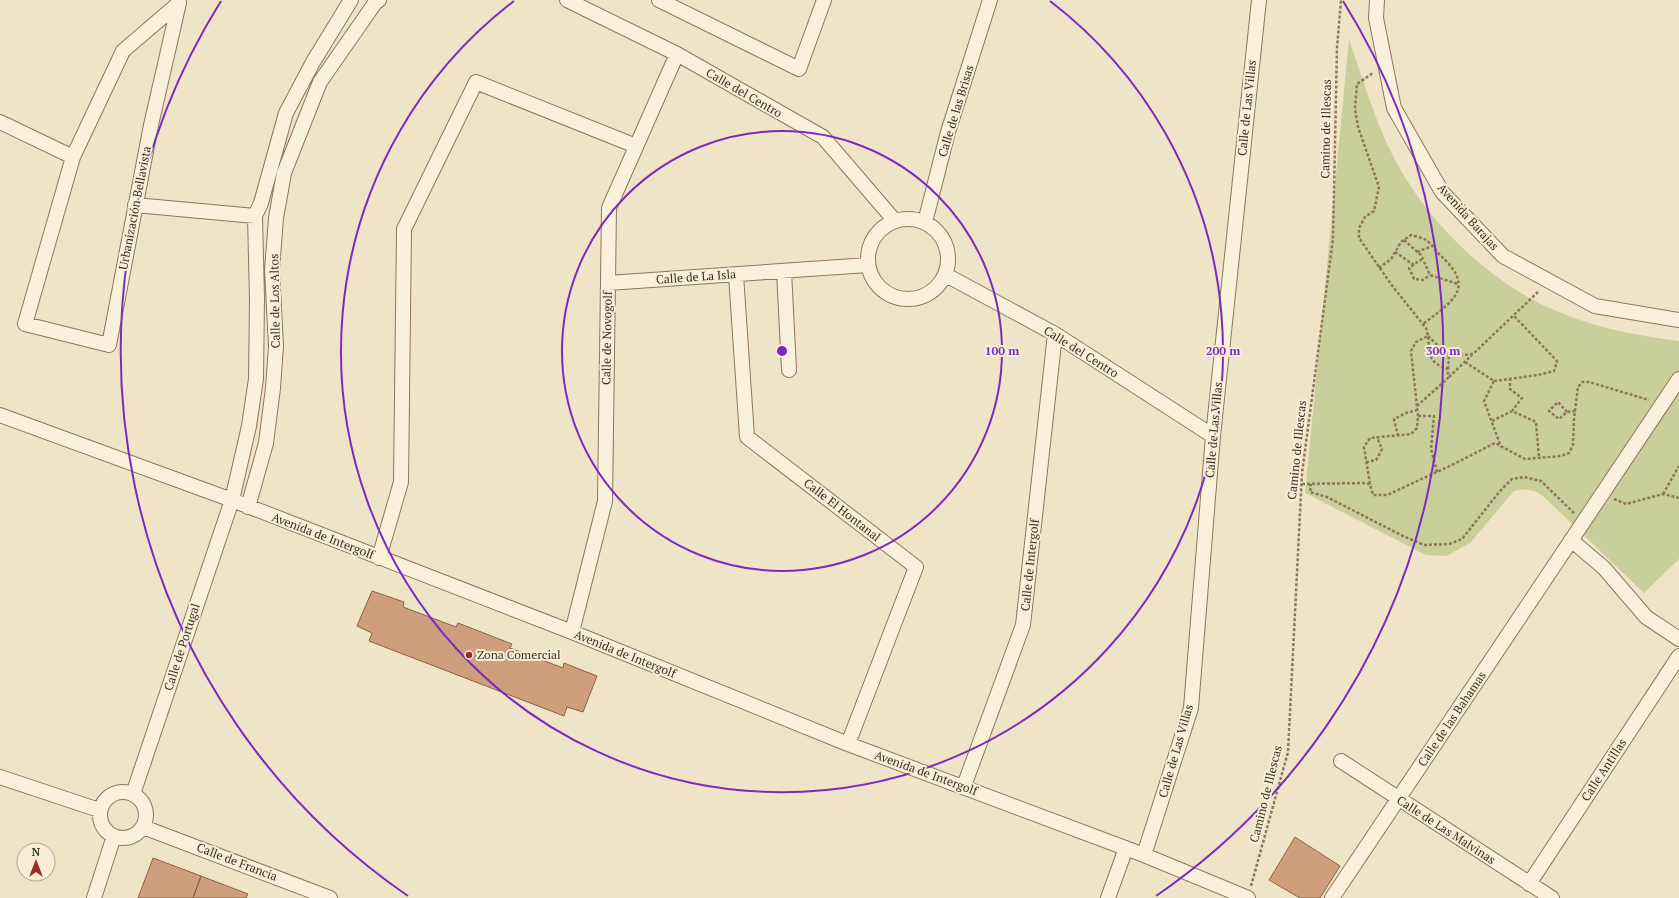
<svg xmlns="http://www.w3.org/2000/svg" width="1679" height="898" font-family="'PT Serif',serif">
	<style>
		.green { fill: #c9cf9b }
		.building { fill: #cf9f7d; stroke: #8d5f41 }
		.lines { fill: none; stroke-linecap: round; stroke-linejoin: round }
		.street-casing { stroke: #8d765c; stroke-width: 16 }
		.path { stroke: #8d765c; stroke-width: 2.5; stroke-dasharray: 3 2; stroke-linecap: butt }
		.street { stroke: #faf1dc; stroke-width: 14 }
		.ring { fill: none; stroke: #7b2cbf; stroke-width: 2 }
		.poi-dot { fill: #9e2a2b; stroke: #f7eed8; stroke-width: 1.5 }
		.labels { text-anchor: middle; stroke-width: 4; stroke-linejoin: round; paint-order: stroke }
		.street-label { font-size: 12px; fill: #3d2e20; stroke: #f7eed8 }
		.poi-label { font-size: 12px; fill: #3d2e20; stroke: #f7eed8; text-anchor: start }
		.centre { fill: #7b2cbf; stroke: #f7eed8; stroke-width: 2 }
		.ring-label { font-size: 12px; text-anchor: middle; font-weight: bold; fill: #7b2cbf; stroke: #f7eed8; stroke-width: 4; stroke-linejoin: round; paint-order: stroke }
	</style>
	<rect width="100%" height="100%" fill="#f0e4c8"/>
	<path class="green" d="M 1349,39 C 1363,79 1375,122 1395,160 C 1429,224 1492,285 1559,312 C 1597,328 1638,336 1679,341 L 1679,559 L 1644,593 L 1543,496 C 1533,489 1526,488 1514,491 L 1470,543 L 1446,556 L 1426,555 L 1305,493 Z"/>
	<path class="building" d="M 372,591 L 404,602 L 403,607 L 456,627 L 458,623 L 512,644 L 510,648 L 563,668 L 564,663 L 597,676 L 583,712 L 567,707 L 564,716 L 369,641 L 372,633 L 357,626 Z
		M 1295,837 L 1340,866 L 1320,898 L 1300,898 L 1269,880 Z
		M 153,858 L 201,876 L 193,898 L 138,898 Z
		M 201,876 L 248,894 L 246,898 L 193,898 Z"/>
	<g class="lines">
		<g class="street-casing">
			<path id="street" d="M 567,0 L 677,54 L 823,137 L 895,221
				M 659,0 L 799,69 L 824,0
				M 1377,0 L 1376,18 L 1394,108 L 1442,192 L 1503,256 L 1595,306 L 1679,320
				M 179,3 L 151,125 L 109,345 L 25,324 L 73,157 L 123,51 Z
				M 0,122 L 73,157
				M 135,205 L 255,216
				M868 259a40 40 0 1 1 80 0a40 40 0 1 1-80 0Z
				M 925,222 L 948,132 L 990,0
				M 784,271 L 789,370
				M 736,275 L 747,437 L 916,567 L 848,744
				M 946,275 L 1055,334 L 1213,436
				M 608,283 L 868,265
				M 0,415 L 232,500 L 572,632 L 848,744 L 1144,855 L 1248,898
				M 248,507 L 266,443 L 273,388 L 276,346 L 272,270 L 276,218 L 284,173 L 320,82 L 375,3 L 379,0
				M 1571,540 L 1604,568 L 1646,617 L 1679,639
				M 379,558 L 401,482 L 404,229 L 476,82 L 636,146
				M 572,632 L 605,501 L 609,208 L 677,54
				M 1341,761 L 1552,898
				M 0,777 L 99,810
				M 964,786 L 1023,625 L 1055,334
				M100 815a23 23 0 1 1 46 0a23 23 0 1 1-46 0Z
				M 133,794 L 232,500 L 249,426 L 256,379 L 257,299 L 255,216 L 261,203 L 286,113 L 313,62 L 351,0
				M 143,827 L 330,898
				M 1144,855 L 1191,708 L 1213,436 L 1259,0
				M 1529,884 L 1679,656
				M 94,898 L 114,836
				M 1108,898 L 1126,848
				M 1332,898 L 1679,379"/>
		</g>
		<path class="path" d="M 1404,240 L 1421,255 L 1430,275 L 1458,284
			M 1395,252 L 1414,265
			M 1417,252 L 1432,246
			M 1422,259 L 1409,268 L 1414,279 L 1423,280 L 1430,275
			M 1379,268 L 1391,259 L 1401,242 L 1411,235 C 1416,236 1422,238 1426,240 C 1431,243 1436,251 1441,256 C 1477,289 1451,302 1423,324
			M 1428,336 L 1449,356 L 1473,354 L 1538,292
			M 1465,362 L 1494,381 L 1484,401 L 1501,447
			M 1448,369 L 1449,356
			M 1449,377 L 1472,355
			M 1510,378 L 1510,389 L 1522,398 L 1512,411 L 1536,422 L 1539,458
			M 1494,381 L 1538,375 L 1554,371 L 1557,361 L 1514,316
			M 1417,406 L 1448,378 L 1448,369 C 1427,362 1430,355 1428,336
			M 1567,412 L 1558,402 L 1549,411 L 1559,419 L 1567,412 L 1575,411
			M 1418,416 L 1434,416 L 1431,449 L 1437,472
			M 1492,421 L 1512,411
			M 1398,436 L 1394,419 L 1406,413 L 1417,410
			M 1366,462 L 1376,460 L 1382,449 L 1377,437
			M 1302,484 L 1363,483 L 1370,484 L 1373,495 L 1387,495 L 1452,465 L 1495,443 L 1525,459 L 1561,456 L 1569,453 L 1573,445 L 1574,419 L 1578,387 L 1582,382 L 1589,382 L 1649,400
			M 1370,484 L 1364,447 L 1370,438 L 1411,434 L 1417,428 L 1418,416 L 1411,351 L 1416,342 L 1428,336 L 1426,328 L 1393,287 L 1359,238 L 1359,228 L 1365,217 L 1374,211 L 1379,187 L 1358,127 L 1355,109 L 1357,84 L 1373,73
			M 1309,485 L 1311,485 L 1310,492 L 1327,497 L 1403,536 L 1424,545 L 1449,544 L 1462,539 L 1500,491 L 1512,479 L 1524,477 L 1541,481 L 1574,513
			M 1663,494 L 1679,466
			M 1614,499 L 1626,504 L 1663,494 L 1679,498
			M 1251,886 L 1288,752 L 1302,473 L 1333,239 L 1337,48 L 1341,0"/>
		<use href="#street" class="street"/>
	</g>
	<g class="ring">
		<circle cx="782" cy="351" r="220"/>
		<path d="M1050 1A441 441 0 1 1 514 1"/>
		<path d="M408 896A661 661 0 0 1 221 1M1343 1A661 661 0 0 1 1156 896"/>
	</g>
	<circle class="poi-dot" cx="469" cy="655" r="4"/>
	<g class="labels">
		<g class="street-label">
			<text transform="translate(744 93) rotate(30)" y="4">Calle del Centro</text>
			<text transform="translate(1247 108) rotate(-84)" y="4">Calle de Las Villas</text>
			<text transform="translate(956 111) rotate(-73)" y="4">Calle de las Brisas</text>
			<text transform="translate(1326 129) rotate(-89)" y="4">Camino de Illescas</text>
			<text transform="translate(135 208) rotate(-79)" y="4">Urbanización Bellavista</text>
			<text transform="translate(1468 217) rotate(48)" y="4">Avenida Barajas</text>
			<text transform="translate(696 277) rotate(-4)" y="4">Calle de La Isla</text>
			<text transform="translate(275 301) rotate(-91)" y="4">Calle de Los Altos</text>
			<text transform="translate(607 338) rotate(-89)" y="4">Calle de Novogolf</text>
			<text transform="translate(1081 352) rotate(32)" y="4">Calle del Centro</text>
			<text transform="translate(1214 430) rotate(-85)" y="4">Calle de Las Villas</text>
			<text transform="translate(1297 450) rotate(-84)" y="4">Camino de Illescas</text>
			<text transform="translate(842 510) rotate(38)" y="4">Calle El Hontanal</text>
			<text transform="translate(323 536) rotate(21)" y="4">Avenida de Intergolf</text>
			<text transform="translate(1030 565) rotate(-84)" y="4">Calle de Intergolf</text>
			<text transform="translate(182 647) rotate(-72)" y="4">Calle de Portugal</text>
			<text transform="translate(625 654) rotate(22)" y="4">Avenida de Intergolf</text>
			<text transform="translate(1452 719) rotate(-56)" y="4">Calle de las Bahamas</text>
			<text transform="translate(1176 751) rotate(-74)" y="4">Calle de Las Villas</text>
			<text transform="translate(1604 770) rotate(-57)" y="4">Calle Antillas</text>
			<text transform="translate(926 773) rotate(20)" y="4">Avenida de Intergolf</text>
			<text transform="translate(1266 794) rotate(-76)" y="4">Camino de Illescas</text>
			<text transform="translate(1446 830) rotate(33)" y="4">Calle de Las Malvinas</text>
			<text transform="translate(237 862) rotate(21)" y="4">Calle de Francia</text>
		</g>
		<g class="poi-label">
			<text x="477" y="659">Zona Comercial</text>
		</g>
	</g>
	<circle cx="782" cy="351" r="6" class="centre"/>
	<g class="ring-label">
		<text x="1002" y="355">100 m</text>
		<text x="1223" y="355">200 m</text>
		<text x="1443" y="355">300 m</text>
	</g>
	<g transform="translate(36 862)"><circle r="19" fill="#f7eed8" stroke="#ada18e"/>
	<path d="M0-3L7 15L0 10L-7 15Z" fill="#9e2a2b"/>
	<text y="-6" font-size="11" font-weight="bold" text-anchor="middle" fill="#3d2e20">N</text>
	</g>
</svg>
